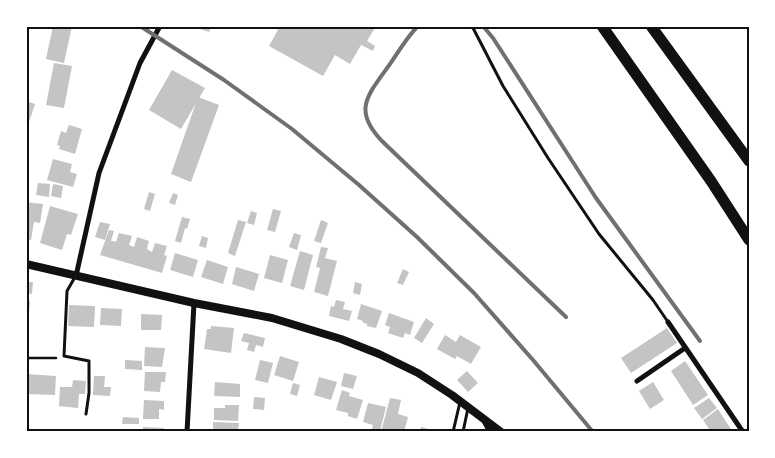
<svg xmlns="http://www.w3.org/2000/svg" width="775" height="458" font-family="'IBM Plex Sans',sans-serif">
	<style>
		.building { fill: #c4c4c4 }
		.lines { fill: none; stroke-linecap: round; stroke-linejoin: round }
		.path { stroke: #111; stroke-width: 2.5 }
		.service { stroke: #111; stroke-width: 3 }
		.minor { stroke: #111; stroke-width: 5 }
		.tertiary { stroke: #111; stroke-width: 8 }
		.motorway { stroke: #111; stroke-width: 11 }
		.rail { stroke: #707070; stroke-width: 4 }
		.neatline { fill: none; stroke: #111; stroke-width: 2 }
	</style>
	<rect width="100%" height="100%" fill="#fff"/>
	<path class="building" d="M 53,26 L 72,26 L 64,63 L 46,59 Z
		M 191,26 L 211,26 L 209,32 Z
		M 280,26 L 376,26 L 367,41 L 375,46 L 373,51 L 361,45 L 350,64 L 335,55 L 323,76 L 269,46 Z
		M 54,63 L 72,66 L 64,108 L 46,105 Z
		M 172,70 L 205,88 L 181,129 L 149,110 Z
		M 198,97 L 219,105 L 191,182 L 171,174 Z
		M 26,101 L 35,104 L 29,122 L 26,121 Z
		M 69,125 L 82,129 L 75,154 L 59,149 L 60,146 L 57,145 L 61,131 L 66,133 Z
		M 53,159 L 72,164 L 70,172 L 77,174 L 73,187 L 47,180 Z
		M 38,183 L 50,184 L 49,197 L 36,195 Z
		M 53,184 L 63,186 L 61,198 L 51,196 Z
		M 149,192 L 155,194 L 150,211 L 144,209 Z
		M 173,193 L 178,195 L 175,205 L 169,203 Z
		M 26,202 L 43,204 L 40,223 L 34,222 L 31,240 L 26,239 Z
		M 50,206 L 78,214 L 71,235 L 67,234 L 62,250 L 40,243 Z
		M 273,209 L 281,211 L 275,232 L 267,230 Z
		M 251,211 L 257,213 L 254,225 L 247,223 Z
		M 182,217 L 190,219 L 187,229 L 185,228 L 181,243 L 175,241 Z
		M 238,220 L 246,222 L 235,256 L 228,253 Z
		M 321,220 L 328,223 L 321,243 L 314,241 Z
		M 100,222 L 110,224 L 105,240 L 95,237 Z
		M 109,230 L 114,231 L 111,241 L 114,241 L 116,242 L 119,233 L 132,236 L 129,245 L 134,247 L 137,237 L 149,241 L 147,249 L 152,252 L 155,243 L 167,246 L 164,255 L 167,256 L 162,273 L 100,255 Z
		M 294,233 L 301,235 L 297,250 L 289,247 Z
		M 202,236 L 208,238 L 206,248 L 199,246 Z
		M 321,247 L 328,248 L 325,258 L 337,261 L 328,296 L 314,292 L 320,268 L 316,267 Z
		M 300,251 L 313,255 L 304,290 L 290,286 Z
		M 175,253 L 198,260 L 193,277 L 170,270 Z
		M 270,255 L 288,260 L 282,283 L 264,278 Z
		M 207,260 L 228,267 L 223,284 L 201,277 Z
		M 236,267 L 259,274 L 254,291 L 232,284 Z
		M 403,269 L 409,272 L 403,285 L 397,283 Z
		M 26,282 L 33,282 L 32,294 L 26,293 Z
		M 355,282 L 362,284 L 360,295 L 353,293 Z
		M 336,300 L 345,302 L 343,309 L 352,311 L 349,321 L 329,316 L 331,306 L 334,307 Z
		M 26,301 L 30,301 L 29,313 L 26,313 Z
		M 361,304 L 382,311 L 376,328 L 367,326 L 367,324 L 362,322 L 363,321 L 357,319 Z
		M 69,305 L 95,306 L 94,327 L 68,326 Z
		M 101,308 L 122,309 L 121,326 L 100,325 Z
		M 389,313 L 414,322 L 410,335 L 405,333 L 403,338 L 388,333 L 390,327 L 385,325 Z
		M 141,314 L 162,315 L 161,330 L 141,330 Z
		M 426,318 L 434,324 L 422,343 L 414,338 Z
		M 211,326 L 234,328 L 231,353 L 204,349 L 207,329 L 211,329 Z
		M 667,328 L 677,343 L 631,373 L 621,358 Z
		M 244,333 L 265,338 L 263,347 L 256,345 L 254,352 L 247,350 L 249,343 L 241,341 Z
		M 445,335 L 456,342 L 460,335 L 481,347 L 471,364 L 457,356 L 455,359 L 437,349 Z
		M 145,347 L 165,348 L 162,367 L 144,366 Z
		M 280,356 L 299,362 L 293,381 L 274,375 Z
		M 125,360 L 142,361 L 142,370 L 125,369 Z
		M 260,360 L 273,363 L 268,383 L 255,380 Z
		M 685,361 L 708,395 L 693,405 L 671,371 Z
		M 467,371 L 478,383 L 468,392 L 457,380 Z
		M 145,372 L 166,372 L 165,382 L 161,382 L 160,392 L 144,391 Z
		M 344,373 L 357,376 L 353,389 L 341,386 Z
		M 26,374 L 56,376 L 55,395 L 26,394 Z
		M 94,376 L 105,376 L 104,387 L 111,387 L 110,396 L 93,395 Z
		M 319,377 L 337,382 L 331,400 L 314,395 Z
		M 73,380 L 86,381 L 85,394 L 79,394 L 78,408 L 59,406 L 60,387 L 72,387 Z
		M 215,382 L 240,384 L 240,397 L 214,396 Z
		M 653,382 L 664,400 L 650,409 L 639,391 Z
		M 293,383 L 300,385 L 297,396 L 290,394 Z
		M 342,390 L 350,393 L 349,396 L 363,400 L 357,419 L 348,416 L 348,413 L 336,410 Z
		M 254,397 L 265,398 L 264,410 L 253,409 Z
		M 390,398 L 401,400 L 398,414 L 408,417 L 404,432 L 396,430 L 396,432 L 381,432 Z
		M 709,398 L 717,408 L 702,419 L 694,408 Z
		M 144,400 L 164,401 L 164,410 L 159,409 L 159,419 L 143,419 Z
		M 368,403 L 386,407 L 380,431 L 372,429 L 373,425 L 363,422 Z
		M 225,405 L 239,405 L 238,421 L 214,420 L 214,408 L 225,408 Z
		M 718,409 L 725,420 L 733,432 L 711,432 L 703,420 Z
		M 123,417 L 139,418 L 139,424 L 122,424 Z
		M 213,422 L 239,423 L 238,432 L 213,432 Z
		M 143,427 L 164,428 L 163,432 L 143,432 Z
		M 421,427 L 437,431 L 437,432 L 420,432 Z"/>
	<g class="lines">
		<path class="path" d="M 26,358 L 56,358"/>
		<path class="service" d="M 472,26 L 503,86 L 548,158 L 599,234 L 653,300 L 668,322
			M 75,277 L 67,291 L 64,356 L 89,361 L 89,393 L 86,414
			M 453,432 L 460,402
			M 463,432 L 468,408"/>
		<path class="minor" d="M 76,276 L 99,173 L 140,63 L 160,26
			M 668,322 L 743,432
			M 637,381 L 685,348
			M 484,421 L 490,432
			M 187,432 L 194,303"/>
		<path class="tertiary" d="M 26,264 L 194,303 L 272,318 L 341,339 L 379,354 L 418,373 L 452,395 L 501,432"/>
		<path class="motorway" d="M 602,26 L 711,181 L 749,240
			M 651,26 L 749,161"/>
		<path class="rail" d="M 140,26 L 224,80 L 292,129 L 359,185 L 417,237 L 474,293 L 533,360 L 593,432
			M 418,26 C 407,37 399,51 390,64 C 367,96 351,111 385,144 L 566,317
			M 483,26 L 493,38 L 596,198 L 700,341"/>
	</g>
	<rect width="775" height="458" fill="none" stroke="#ffffff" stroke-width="55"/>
	<rect x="28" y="28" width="720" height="402" class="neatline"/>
</svg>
